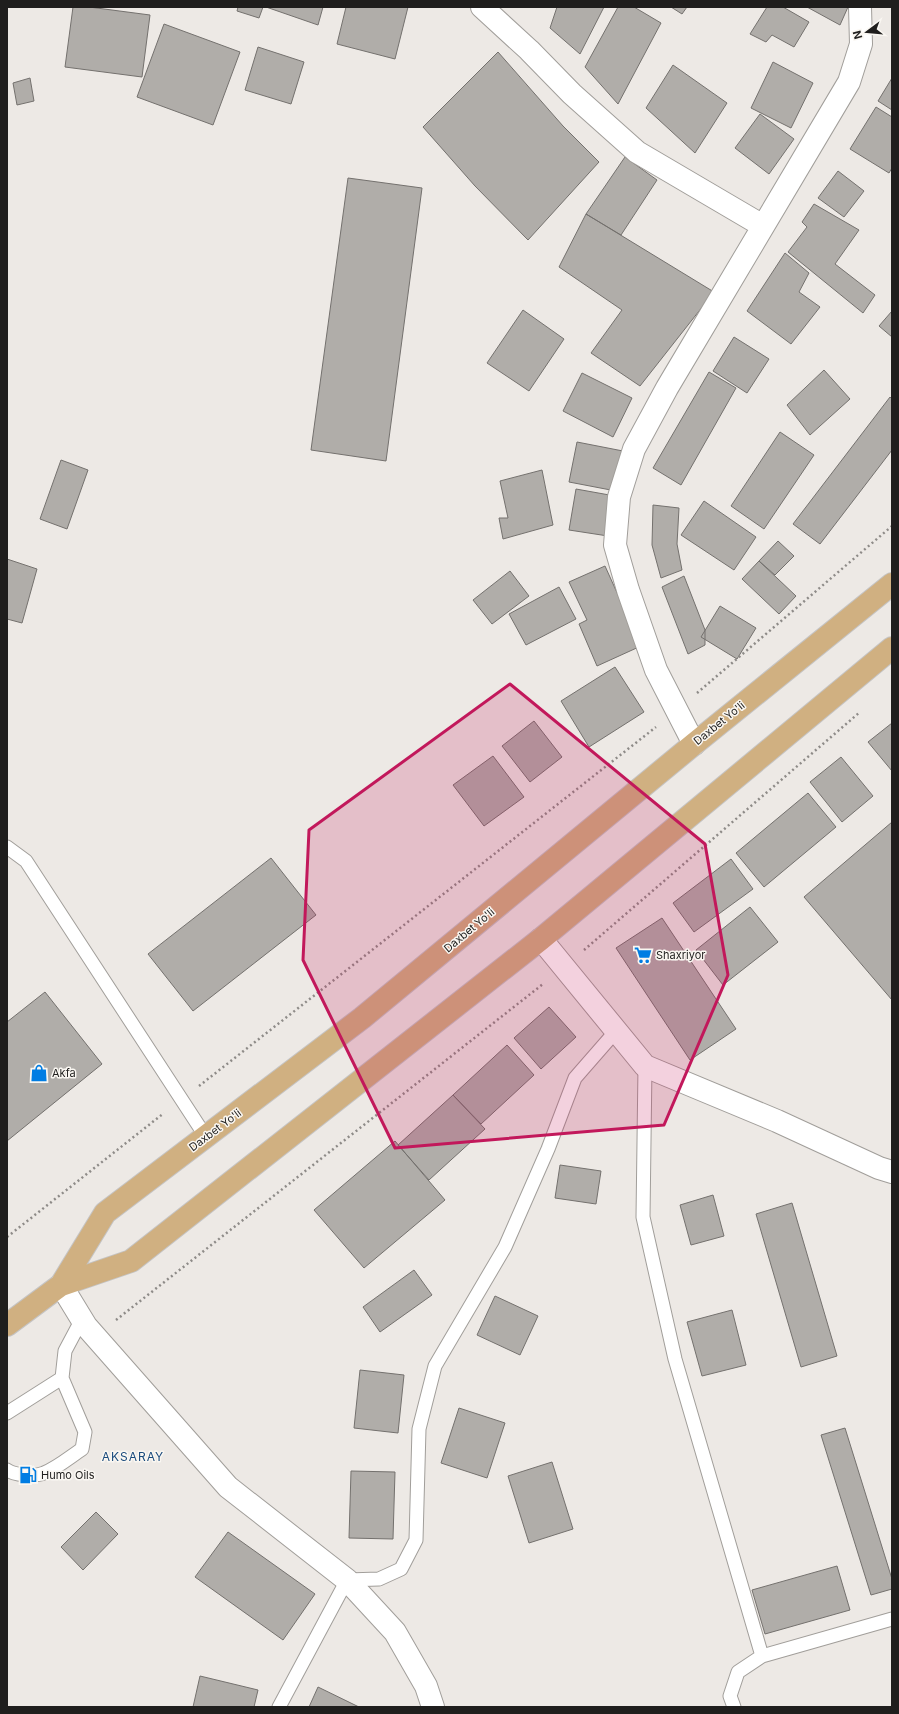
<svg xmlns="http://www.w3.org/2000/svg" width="899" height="1714" font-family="Inter,sans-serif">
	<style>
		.building { fill: #b0ada9; stroke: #74716e }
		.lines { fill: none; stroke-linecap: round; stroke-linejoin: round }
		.lane-casing { stroke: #a19e9a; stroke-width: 15 }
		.street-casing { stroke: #a19e9a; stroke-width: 24 }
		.primary-casing { stroke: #c5c4c4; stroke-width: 24 }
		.path { stroke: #8e8b88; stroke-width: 2.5; stroke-dasharray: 2 3; stroke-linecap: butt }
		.lane { stroke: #fff; stroke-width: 13 }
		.street { stroke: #fff; stroke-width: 22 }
		.primary { stroke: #d0b081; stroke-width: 22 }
		.marked { fill: #c2185b; fill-opacity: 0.2; stroke: #c2185b; stroke-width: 3; stroke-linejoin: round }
		.labels { text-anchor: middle; stroke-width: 3; stroke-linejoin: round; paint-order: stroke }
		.street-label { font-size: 11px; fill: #1f1e1d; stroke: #faf7f2 }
		.poi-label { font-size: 11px; fill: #1f1e1d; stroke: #faf7f2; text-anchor: start }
		.neighbourhood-label { font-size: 12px; letter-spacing: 1px; fill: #194a7c; stroke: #faf7f2 }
	</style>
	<rect width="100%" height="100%" fill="#ede9e5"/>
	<path class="building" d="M 73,7 L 89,7 L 150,15 L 142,77 L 65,67 Z
		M 238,7 L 263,7 L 259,18 L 237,11 Z
		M 266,7 L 323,7 L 318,25 Z
		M 346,7 L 408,7 L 395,59 L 337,44 Z
		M 557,7 L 604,7 L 580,54 L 550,28 Z
		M 618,7 L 634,7 L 661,23 L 618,104 L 585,67 Z
		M 671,7 L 687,7 L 682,14 Z
		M 767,7 L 783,7 L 809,22 L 794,47 L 772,35 L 766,42 L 750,34 Z
		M 807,7 L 848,7 L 840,25 Z
		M 164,24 L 240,52 L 213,125 L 137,97 Z
		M 258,47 L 304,62 L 291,104 L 245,90 Z
		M 498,52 L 563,126 L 599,162 L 528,240 L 475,186 L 423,127 Z
		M 773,62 L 813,83 L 791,128 L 751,108 Z
		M 673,65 L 727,103 L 695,153 L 646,108 Z
		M 30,78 L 34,101 L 17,105 L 13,83 Z
		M 892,78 L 892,110 L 878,101 Z
		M 876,107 L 892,117 L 892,168 L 889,173 L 850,149 Z
		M 760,114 L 794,139 L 769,174 L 735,148 Z
		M 625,157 L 657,180 L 621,235 L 586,214 Z
		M 838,171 L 864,191 L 844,217 L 818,198 Z
		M 348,178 L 422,188 L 386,461 L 311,450 Z
		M 814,204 L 859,230 L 835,264 L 875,295 L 863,313 L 788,252 L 807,227 L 802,222 Z
		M 586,214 L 714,292 L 640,386 L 591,353 L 622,310 L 559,267 Z
		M 785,253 L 809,273 L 799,292 L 820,307 L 791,344 L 747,311 Z
		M 523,310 L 564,339 L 529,391 L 487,363 Z
		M 892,311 L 892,337 L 879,326 Z
		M 734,337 L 769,359 L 747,393 L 713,371 Z
		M 824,370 L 850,399 L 810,435 L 787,405 Z
		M 709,372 L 736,388 L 681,485 L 653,468 Z
		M 582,373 L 632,398 L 613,437 L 563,411 Z
		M 890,397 L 892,399 L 892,450 L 820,544 L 793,524 Z
		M 780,432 L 814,455 L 764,529 L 731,506 Z
		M 577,442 L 623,451 L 616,491 L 569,482 Z
		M 61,460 L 88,470 L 67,529 L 40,519 Z
		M 542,470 L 553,525 L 503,539 L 499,518 L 508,518 L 500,481 Z
		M 576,489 L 615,496 L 608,536 L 569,530 Z
		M 704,501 L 756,537 L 734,570 L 681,535 Z
		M 653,505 L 679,508 L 677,544 L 682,570 L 661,578 L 652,545 Z
		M 778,541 L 794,556 L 775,575 L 759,561 Z
		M 7,559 L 37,569 L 22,623 L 7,619 Z
		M 759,561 L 796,596 L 779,614 L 742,579 Z
		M 605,566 L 641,646 L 597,666 L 579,624 L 587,620 L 569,582 Z
		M 510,571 L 529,596 L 492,624 L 473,600 Z
		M 684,576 L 705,630 L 705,645 L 688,654 L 662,587 Z
		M 559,587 L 576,619 L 526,645 L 509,614 Z
		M 720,606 L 756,628 L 737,659 L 701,637 Z
		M 615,667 L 644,712 L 589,747 L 561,701 Z
		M 534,721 L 562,757 L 530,782 L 502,746 Z
		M 892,723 L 892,771 L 868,742 Z
		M 493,756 L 524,797 L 484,826 L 453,785 Z
		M 841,757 L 873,796 L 842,822 L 810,782 Z
		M 808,793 L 836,827 L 764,887 L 736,853 Z
		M 892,822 L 892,1000 L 804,897 Z
		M 271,858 L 316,915 L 193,1011 L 148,954 Z
		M 731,859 L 753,889 L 694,932 L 673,903 Z
		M 750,907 L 778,942 L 723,985 L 696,950 Z
		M 662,918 L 736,1029 L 690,1060 L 616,948 Z
		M 45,992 L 102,1064 L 7,1141 L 7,1022 Z
		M 549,1007 L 576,1037 L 541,1069 L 514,1038 Z
		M 507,1045 L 534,1075 L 481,1124 L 453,1095 Z
		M 453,1095 L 485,1129 L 429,1180 L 398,1145 Z
		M 395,1141 L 445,1200 L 364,1268 L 314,1210 Z
		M 560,1165 L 601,1171 L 596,1204 L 555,1198 Z
		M 713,1195 L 724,1236 L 691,1245 L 680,1205 Z
		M 792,1203 L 837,1356 L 801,1367 L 756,1214 Z
		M 414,1270 L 432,1295 L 380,1332 L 363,1307 Z
		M 495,1296 L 538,1316 L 520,1355 L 477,1335 Z
		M 732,1310 L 746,1365 L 702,1376 L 687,1322 Z
		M 360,1370 L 404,1375 L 398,1433 L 354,1428 Z
		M 459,1408 L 505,1423 L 487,1478 L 441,1463 Z
		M 845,1428 L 892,1579 L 892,1589 L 871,1595 L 821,1435 Z
		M 552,1462 L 573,1529 L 529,1543 L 508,1476 Z
		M 351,1471 L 395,1472 L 393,1539 L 349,1538 Z
		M 96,1512 L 118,1534 L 83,1570 L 61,1547 Z
		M 228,1532 L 315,1594 L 283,1640 L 195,1577 Z
		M 837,1566 L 850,1610 L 765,1634 L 752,1590 Z
		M 200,1676 L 258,1690 L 254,1707 L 193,1707 Z
		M 318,1687 L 359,1707 L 309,1707 Z"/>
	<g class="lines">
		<g class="lane-casing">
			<path id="lane" d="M 7,847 L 26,861 L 206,1137
				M 645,1066 L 643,1217 L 675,1359 L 762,1656 L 738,1672 L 730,1696 L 734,1707
				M 7,1413 L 62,1378
				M 7,1470 C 14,1475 35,1477 44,1473 C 57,1468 70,1457 82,1449 L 85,1432 L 62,1378 L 65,1351 L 82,1319
				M 762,1656 L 892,1619
				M 279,1707 L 347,1580 L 379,1579 L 401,1569 L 416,1540 L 419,1429 L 435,1366 L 505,1247 L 548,1149 L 575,1078 L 616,1031"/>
		</g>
		<g class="street-casing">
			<path id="street" d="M 482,7 L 529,50 L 572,94 L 637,152 L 763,226
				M 694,744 L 656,670 L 628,590 L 615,545 L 619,497 L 634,449 L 667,388 L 849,82 L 861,44 L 860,7
				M 541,939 L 645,1066 L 777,1121 L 879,1168 L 892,1172
				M 61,1285 L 86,1326 L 228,1487 L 347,1580 L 395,1632 L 426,1686 L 433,1707"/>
		</g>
		<g class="primary-casing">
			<path id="primary" d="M 61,1285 L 105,1213 L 362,1018 L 694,744 L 892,584
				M 7,1325 L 61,1285 L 131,1261 L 541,939 L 892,648"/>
		</g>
		<path class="path" d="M 697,693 L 892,526
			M 584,950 L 860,712
			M 199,1086 L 656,727
			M 7,1237 L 164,1113
			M 116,1320 L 543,984"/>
		<use href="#lane" class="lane"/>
		<use href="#street" class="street"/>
		<use href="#primary" class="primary"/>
	</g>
	<path class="marked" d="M 510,684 L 705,844 L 728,975 L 664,1125 L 395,1148 L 303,960 L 309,830 Z"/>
	<defs>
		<g id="supermarket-bare" transform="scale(1.38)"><path d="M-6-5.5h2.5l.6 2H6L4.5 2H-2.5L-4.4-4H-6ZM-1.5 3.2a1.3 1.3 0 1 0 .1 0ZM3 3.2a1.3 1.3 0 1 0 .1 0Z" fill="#007de3" stroke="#faf7f2" stroke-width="2.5" paint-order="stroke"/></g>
		<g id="shop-bare" transform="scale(1.38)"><path d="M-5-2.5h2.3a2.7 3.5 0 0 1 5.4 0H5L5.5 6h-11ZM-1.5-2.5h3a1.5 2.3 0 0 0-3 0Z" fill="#007de3" stroke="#faf7f2" stroke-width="2.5" paint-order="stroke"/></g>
		<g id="fuel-bare" transform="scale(1.38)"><path d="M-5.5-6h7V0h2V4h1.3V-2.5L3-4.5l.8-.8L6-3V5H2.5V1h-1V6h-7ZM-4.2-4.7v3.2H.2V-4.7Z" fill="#007de3" stroke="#faf7f2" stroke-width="2.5" paint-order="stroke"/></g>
	</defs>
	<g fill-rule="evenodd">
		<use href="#supermarket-bare" x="643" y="955"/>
		<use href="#shop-bare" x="39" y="1073"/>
		<use href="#fuel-bare" x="28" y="1475"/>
	</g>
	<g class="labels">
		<g class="street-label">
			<text transform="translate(719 723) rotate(-39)" y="4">Daxbet Yo'li</text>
			<text transform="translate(469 930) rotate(-40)" y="4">Daxbet Yo'li</text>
			<text transform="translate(215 1130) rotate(-37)" y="4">Daxbet Yo'li</text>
		</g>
		<g class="poi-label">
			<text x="656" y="959">Shaxriyor</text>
			<text x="52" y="1077">Akfa</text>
			<text x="41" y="1479">Humo Oils</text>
		</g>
		<g class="neighbourhood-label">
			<text x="133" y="1461">AKSARAY</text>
		</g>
	</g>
	<rect width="899" height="1714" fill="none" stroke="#1f1e1d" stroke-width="16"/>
	<g transform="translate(867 32) rotate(254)" stroke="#faf7f2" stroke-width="3" paint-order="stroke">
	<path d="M0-3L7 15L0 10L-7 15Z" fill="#1f1e1d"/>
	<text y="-6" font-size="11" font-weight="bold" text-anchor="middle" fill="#1f1e1d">N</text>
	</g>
</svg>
